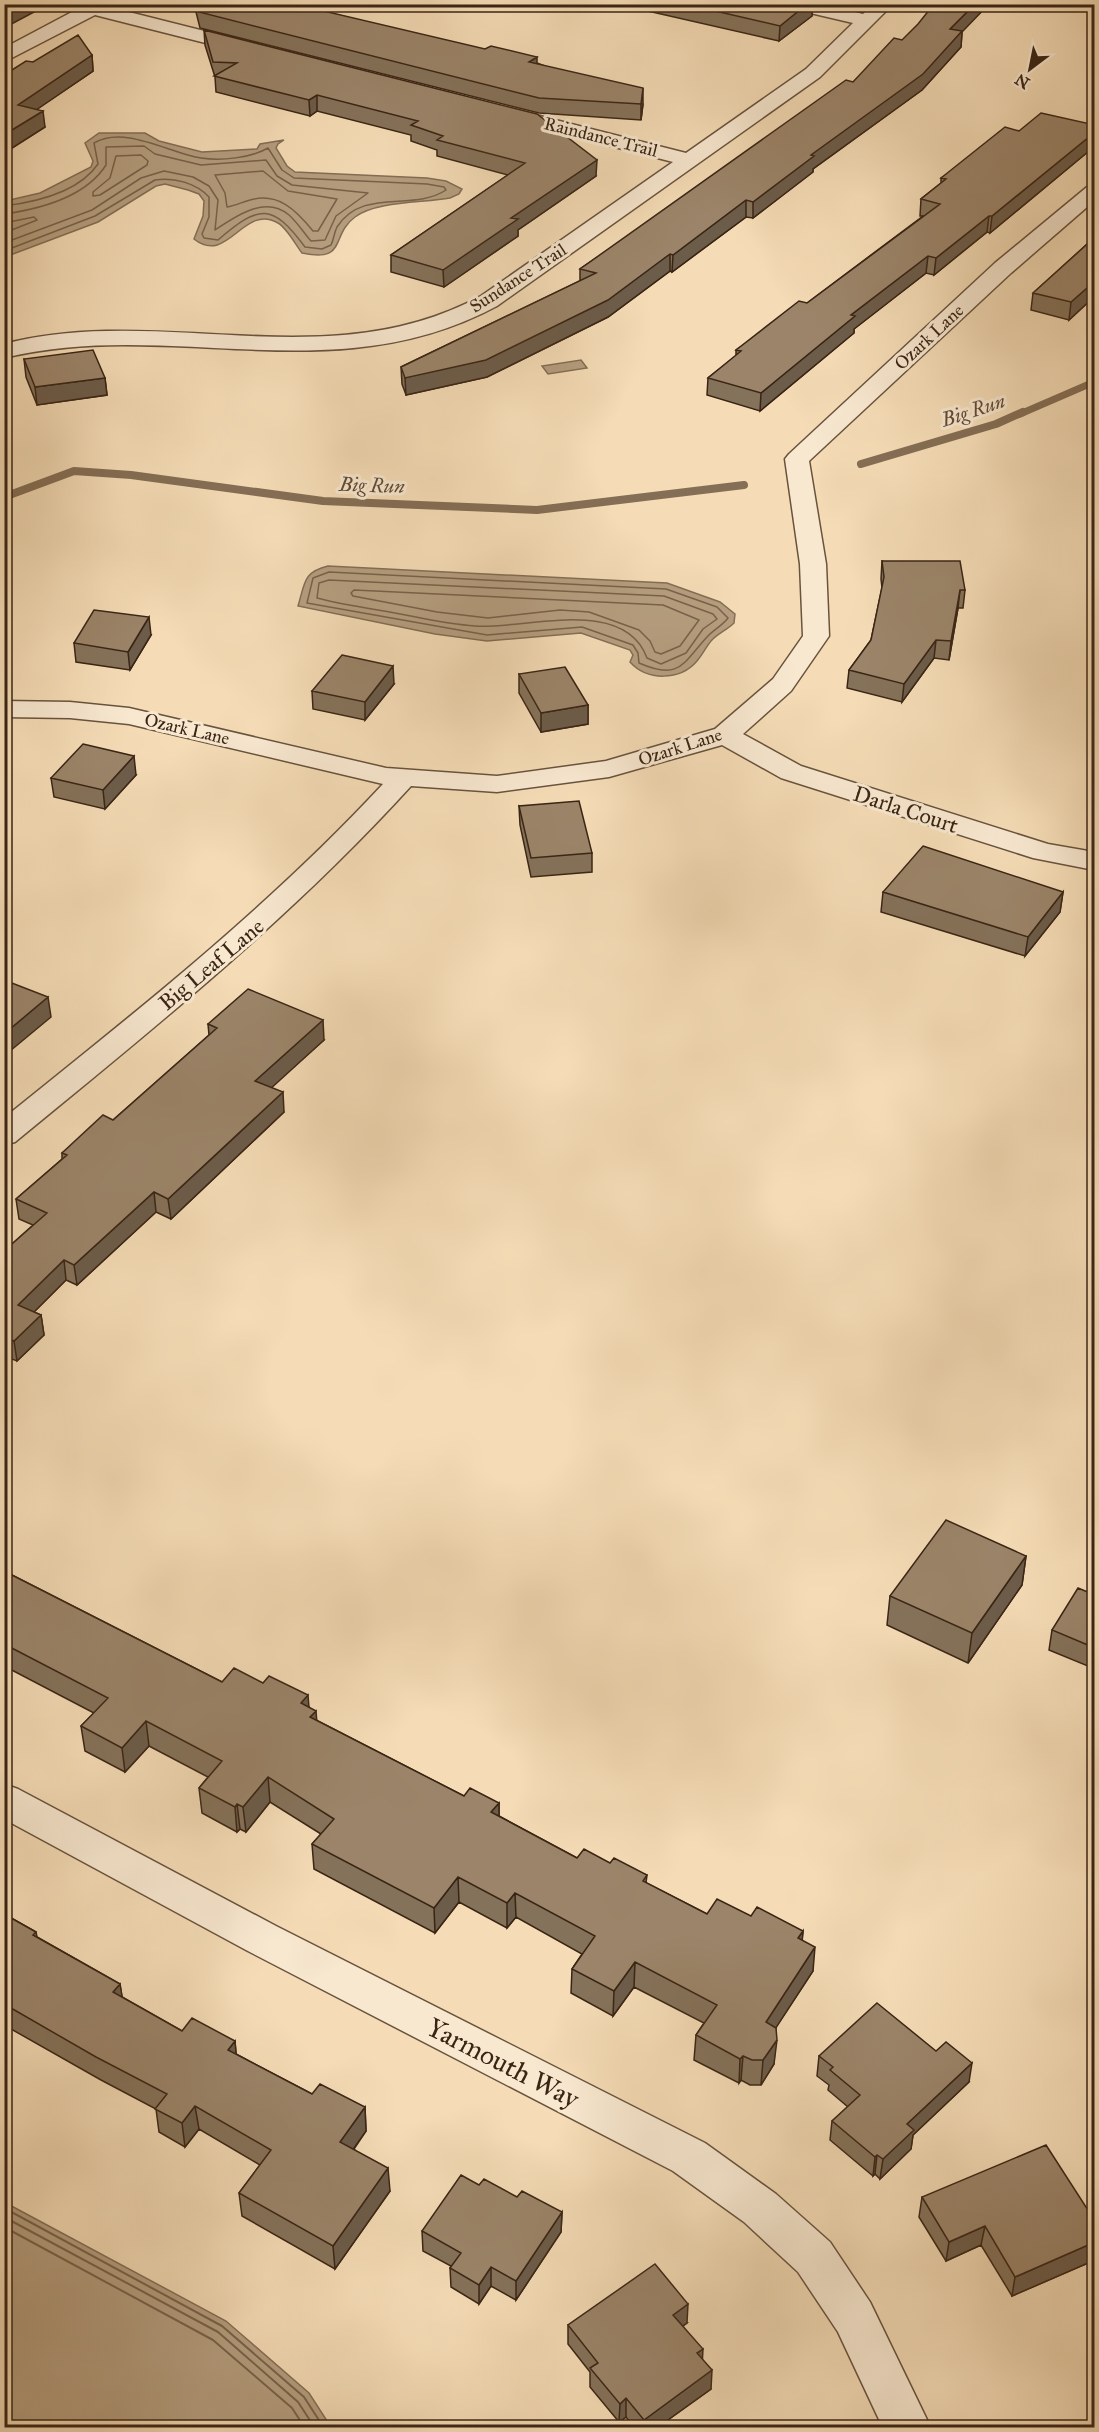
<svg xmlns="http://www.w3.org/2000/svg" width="1099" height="2432" font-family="'IM FELL Great Primer',serif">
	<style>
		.water { fill: #b59e7f; stroke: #846e55; stroke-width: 1.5 }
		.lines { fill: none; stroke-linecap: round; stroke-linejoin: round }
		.shore-far1 { stroke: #78624a; stroke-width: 1.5 }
		.shore { stroke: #78624a; stroke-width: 2 }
		.stream-far1 { stroke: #846e55; stroke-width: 7 }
		.stream { stroke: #846e55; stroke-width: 8 }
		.street-casing { stroke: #69533d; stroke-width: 3 }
		.street { fill: #f8e8d0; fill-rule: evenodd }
		.wall { fill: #85725a; stroke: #3a2515; stroke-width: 1.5 }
		.shaded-wall { fill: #6c5c4a; stroke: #3a2515; stroke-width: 1.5 }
		.building { fill: #9b8469; stroke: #3a2515; stroke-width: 1.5 }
		.labels { text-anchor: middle; stroke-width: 6; stroke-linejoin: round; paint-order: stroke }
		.far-street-label { font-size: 18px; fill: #3a2515; stroke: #f8e8d0 }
		.far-water-label { font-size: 20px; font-style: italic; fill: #5f4935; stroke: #f8e8d0 }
		.street-label { font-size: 22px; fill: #3a2515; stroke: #f8e8d0 }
		.near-street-label { font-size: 27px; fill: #3a2515; stroke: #f8e8d0 }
	</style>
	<rect width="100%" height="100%" fill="#f5dcb6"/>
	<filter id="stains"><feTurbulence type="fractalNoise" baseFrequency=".00333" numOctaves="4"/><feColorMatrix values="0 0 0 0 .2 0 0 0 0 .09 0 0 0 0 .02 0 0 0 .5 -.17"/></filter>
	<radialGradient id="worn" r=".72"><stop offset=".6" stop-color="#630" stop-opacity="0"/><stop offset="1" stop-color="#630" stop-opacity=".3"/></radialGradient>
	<path class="water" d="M 99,133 L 145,133 L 159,141 L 202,152 L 257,149 L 260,144 L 284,140 L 278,144 L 276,148 L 287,166 L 295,172 L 427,178 L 446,181 L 462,189 L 459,194 L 450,198 C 423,203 376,201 355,217 C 330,235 348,263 302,253 C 295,244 287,228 278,223 C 243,203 228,266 194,239 L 203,216 L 204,201 L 199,194 L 188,190 L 165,184 L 156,186 L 98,222 L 5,257 L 5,201 L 40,193 L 91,167 L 93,161 L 85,143 Z
		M 581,360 L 587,368 L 548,374 L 542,366 Z
		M 328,566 L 667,583 L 720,602 L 735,614 L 734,623 C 727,630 717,634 711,641 C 706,647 703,654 697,661 C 680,681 647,681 630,662 L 633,655 L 630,650 L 581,633 L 487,641 L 435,634 L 298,606 C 305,583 303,572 328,566 Z
		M 4,2202 L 226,2321 L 309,2393 L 331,2427 L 5,2427 Z"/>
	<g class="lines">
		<path class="shore-far1" d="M 141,155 L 148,161 L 147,165 L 100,195 L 93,196 L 93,192 L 110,178 L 116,156 Z
			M 263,171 L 288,191 L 337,199 L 318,231 L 313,231 C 296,210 278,192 250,200 C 242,202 235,206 227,207 L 225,193 L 215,175 Z
			M 4,206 C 36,202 79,192 98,164 L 94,143 C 125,125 169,153 201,158 C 221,161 251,158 268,148 L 282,170 L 294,178 L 427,184 L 444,187 L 446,190 C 413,212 362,187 337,227 C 334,233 334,239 331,245 L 322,249 L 305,247 C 272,203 260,204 218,240 L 204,238 L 202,234 L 209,217 L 209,197 C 196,183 174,177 155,180 L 95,216 L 4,251
			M 4,214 C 40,209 85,198 106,165 L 106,147 L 144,146 L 155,154 L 201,165 L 266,160 L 277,176 L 292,185 L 368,193 L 336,216 L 325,240 L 311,241 C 304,233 297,222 289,215 C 265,195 236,216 215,230 L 218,200 L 209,186 L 193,177 L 164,171 L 141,178 L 92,210 L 4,243
			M 4,223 L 34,217 L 37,220 L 4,233
			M 329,572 L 666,589 L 717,607 L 728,618 C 722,626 713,630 707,637 C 683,663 680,681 639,663 L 638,653 L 633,645 L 582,627 L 487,635 L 307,603 L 313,578 Z
			M 329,580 L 664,596 L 713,614 L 717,619 L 703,629 L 686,653 L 661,664 L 647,658 C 624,595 522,630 475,626 C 444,624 414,616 384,611 C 362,607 339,604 317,598 L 319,583 Z
			M 354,590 L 663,605 L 699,620 L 680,646 L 661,654 L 655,652 L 650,641 L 639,630 L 589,612 L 560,610 L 488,618 L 437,612 L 353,596 L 351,593 Z"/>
		<path class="shore" d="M 4,2208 L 222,2326 L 304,2397 L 324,2428
			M 4,2217 L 218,2332 L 298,2402 L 315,2428
			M 4,2227 L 213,2340 L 292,2408 L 305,2428"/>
		<path class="stream-far1" d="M 1020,414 L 1094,382"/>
		<path class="stream" d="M 861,464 L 996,424 L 1023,412
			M 4,497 L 74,471 L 131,475 L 323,501 L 537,510 L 744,485"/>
		<g class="street-casing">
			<path id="street" d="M 87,4 L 111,4 L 109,7 L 256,44 L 259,48 L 249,54 L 95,15 L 4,62 L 4,48 Z
				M 787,4 L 822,4 L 863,14 L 873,4 L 893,4 L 820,77 L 497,306 C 334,394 170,317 4,358 L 4,344 C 163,303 327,379 481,296 L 673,162 L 501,118 L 498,114 L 501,110 L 508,108 L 686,153 L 806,69 L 853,23 L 789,8 Z
				M 1094,185 L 1094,201 L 1011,273 L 809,461 L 826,564 L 829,636 L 791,691 L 743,734 L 801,766 L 1048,844 L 1094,852 L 1094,870 L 1033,858 L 781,778 L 722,745 L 609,777 L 497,792 L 411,786 C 291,918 153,1029 15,1142 L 4,1145 L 4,1118 C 136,1012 268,908 383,784 L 129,724 L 70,718 L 4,717 L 4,701 L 70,702 L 129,708 L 386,768 L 497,776 L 606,761 L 715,729 L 773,679 L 803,636 L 800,564 L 785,459 L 789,454 L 995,263 L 1087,187 Z
				M 4,1784 L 18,1789 L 276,1926 L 705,2143 L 776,2194 L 830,2242 L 870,2302 L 931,2428 L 883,2428 L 838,2332 L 798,2272 L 744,2222 L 673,2171 L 246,1950 L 4,1819 Z"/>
		</g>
		<use href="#street" class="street"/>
	</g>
	<path class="wall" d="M 194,4 L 305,4 L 305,7 L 537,63 L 643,104 L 641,120 L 539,113 L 200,28 Z
		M 617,4 L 812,4 L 812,16 L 779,41 Z
		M 204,30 L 596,176 L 518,230 L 518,236 L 444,287 L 391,272 L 391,255 L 508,175 L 437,156 L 437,150 L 411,141 L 411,135 L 317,111 L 310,116 L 216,92 L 215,77 L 205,45 Z
		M 962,32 L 961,47 L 922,90 L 813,169 L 813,172 L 753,218 L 746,217 L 672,272 L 670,271 L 608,317 L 487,377 L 406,395 L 402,384 L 401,367 L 580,281 L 580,269 L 853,82 L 902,40 Z
		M 92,55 L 93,71 L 37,109 L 45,127 L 9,150 L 4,149 L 4,75 L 33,62 Z
		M 1095,125 L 1095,146 L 990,233 L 987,232 L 934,275 L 926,273 L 854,329 L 854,333 L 760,411 L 707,395 L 708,378 L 736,356 L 736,350 L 807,303 L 923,216 L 920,216 L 921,199 L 941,183 L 941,178 L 1019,131 Z
		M 1095,237 L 1095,296 L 1069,320 L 1031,310 L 1033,293 Z
		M 24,359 L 105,378 L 107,395 L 37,405 L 26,377 Z
		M 882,561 L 965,590 L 963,608 L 958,608 L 949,660 L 934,658 L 902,702 L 847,688 L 849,670 L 871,640 L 882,588 L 881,579 Z
		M 151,635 L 130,670 L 76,662 L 74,643 Z
		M 519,674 L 588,705 L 588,724 L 541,732 L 519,693 Z
		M 394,684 L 365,720 L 313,709 L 312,691 Z
		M 136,775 L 105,809 L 54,797 L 51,778 Z
		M 519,806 L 592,853 L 592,872 L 531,877 L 520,825 Z
		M 883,892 L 1063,892 L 1060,912 L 1025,956 L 881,912 Z
		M 208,1024 L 324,1040 L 271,1087 L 284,1112 L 171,1219 L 156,1212 L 77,1285 L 66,1280 L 34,1312 L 41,1315 L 44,1335 L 17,1361 L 4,1356 L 4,1251 L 33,1225 L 19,1219 L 16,1199 L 62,1159 L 62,1153 L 113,1120 L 209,1035 Z
		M 1026,1556 L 1022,1585 L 968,1663 L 887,1625 L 890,1596 Z
		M 4,1571 L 222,1682 L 309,1707 L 316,1720 L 464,1796 L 499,1803 L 499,1816 L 577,1858 L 610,1863 L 647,1875 L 646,1883 L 707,1914 L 751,1916 L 803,1931 L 802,1940 L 813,1971 L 776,2027 L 774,2064 L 761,2085 L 750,2085 L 741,2080 L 739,2083 L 694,2060 L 696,2035 L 704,2023 L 634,1987 L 613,2016 L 571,1993 L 572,1969 L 582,1954 L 516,1917 L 507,1928 L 459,1902 L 435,1933 L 314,1869 L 312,1844 L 321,1834 L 270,1802 L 246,1832 L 240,1829 L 237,1832 L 202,1813 L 199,1788 L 208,1777 L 149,1746 L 125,1772 L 85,1751 L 81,1726 L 94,1713 L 4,1666 Z
		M 1095,1595 L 1095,1669 L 1049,1650 L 1052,1630 Z
		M 4,1914 L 36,1932 L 37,1937 L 120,1984 L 122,1997 L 182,2031 L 235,2041 L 236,2054 L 312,2094 L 365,2107 L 366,2131 L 354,2149 L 390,2191 L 335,2269 L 242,2216 L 239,2193 L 260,2165 L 199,2129 L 185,2147 L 159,2132 L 156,2109 L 101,2080 L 4,2025 Z
		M 819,2056 L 969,2082 L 913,2135 L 911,2149 L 880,2179 L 875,2174 L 873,2176 L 830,2140 L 832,2121 L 848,2107 L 828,2090 L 829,2085 L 817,2076 Z
		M 479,2185 L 562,2212 L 561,2232 L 516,2300 L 491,2286 L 479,2304 L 451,2287 L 450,2268 L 451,2266 L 423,2251 L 422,2231 Z
		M 922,2197 L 1095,2221 L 1095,2260 L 1012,2296 L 981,2245 L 946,2261 L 919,2217 Z
		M 687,2323 L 683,2326 L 702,2359 L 711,2389 L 658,2427 L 634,2427 L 626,2417 L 619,2422 L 590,2387 L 590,2372 L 568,2344 L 568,2325 Z"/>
	<path class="shaded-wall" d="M 19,4 L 49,4 L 4,28 L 4,12 Z
		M 807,4 L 812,4 L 812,16 L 779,41 L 780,26 Z
		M 975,4 L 989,4 L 962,32 L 961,47 L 922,90 L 813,169 L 813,172 L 753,218 L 753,202 L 811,155 L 950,29 Z
		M 92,55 L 93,71 L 20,121 L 18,105 Z
		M 537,57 L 537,73 L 529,62 Z
		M 643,88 L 643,104 L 641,120 L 641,104 Z
		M 317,95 L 317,111 L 310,116 L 309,100 Z
		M 43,111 L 45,127 L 9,150 L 7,133 Z
		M 1095,132 L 1095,146 L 990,233 L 992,216 Z
		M 597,160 L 596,176 L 518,230 L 518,236 L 444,287 L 443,270 L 511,218 Z
		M 746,200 L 746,217 L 672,272 L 673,255 Z
		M 989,216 L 987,232 L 934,275 L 936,258 Z
		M 670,254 L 670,271 L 608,317 L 487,377 L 406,395 L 405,378 Z
		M 928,256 L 926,273 L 854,329 L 854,333 L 760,411 L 761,393 L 851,315 Z
		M 1095,281 L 1095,296 L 1069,320 L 1071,302 Z
		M 105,378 L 107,395 L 37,405 L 35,387 Z
		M 960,590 L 958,608 L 949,660 L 951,641 Z
		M 149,617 L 151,635 L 130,670 L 128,652 Z
		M 936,640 L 934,658 L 902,702 L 904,684 Z
		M 393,666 L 394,684 L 365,720 L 365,702 Z
		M 588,705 L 588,724 L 541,732 L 541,713 Z
		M 134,756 L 136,775 L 105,809 L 103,790 Z
		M 1063,892 L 1060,912 L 1025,956 L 1028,937 Z
		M 48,997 L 51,1017 L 4,1056 L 4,1034 Z
		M 323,1020 L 324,1040 L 257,1101 L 255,1081 Z
		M 283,1092 L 284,1112 L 171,1219 L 168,1199 Z
		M 154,1192 L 156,1212 L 77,1285 L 74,1265 Z
		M 64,1260 L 66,1280 L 21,1325 L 18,1305 Z
		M 41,1315 L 44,1335 L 17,1361 L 14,1341 Z
		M 1026,1556 L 1022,1585 L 968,1663 L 972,1633 Z
		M 308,1695 L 310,1720 L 301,1703 Z
		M 316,1711 L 318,1736 L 310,1717 Z
		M 146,1721 L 149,1746 L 125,1772 L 122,1748 Z
		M 268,1777 L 270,1802 L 246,1832 L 243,1807 Z
		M 499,1803 L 499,1827 L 491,1812 Z
		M 237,1804 L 240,1829 L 237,1832 L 235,1807 Z
		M 458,1877 L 459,1902 L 435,1933 L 434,1908 Z
		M 515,1893 L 516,1917 L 507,1928 L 507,1903 Z
		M 803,1931 L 801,1956 L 798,1938 Z
		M 815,1947 L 813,1971 L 764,2046 L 766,2022 Z
		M 635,1962 L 634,1987 L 613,2016 L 614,1991 Z
		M 120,1984 L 124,2008 L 113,1992 Z
		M 777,2040 L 774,2064 L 761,2085 L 763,2060 Z
		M 235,2041 L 237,2065 L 228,2050 Z
		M 743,2056 L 741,2080 L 739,2083 L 740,2059 Z
		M 972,2063 L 969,2082 L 913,2135 L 911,2149 L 880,2179 L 883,2159 L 907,2124 Z
		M 195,2106 L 199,2129 L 185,2147 L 182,2123 Z
		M 365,2107 L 366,2131 L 342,2165 L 340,2142 Z
		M 877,2155 L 875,2174 L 873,2176 L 875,2157 Z
		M 388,2168 L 390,2191 L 335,2269 L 333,2246 Z
		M 562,2212 L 561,2232 L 516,2300 L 516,2281 Z
		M 985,2226 L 981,2245 L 946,2261 L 949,2242 Z
		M 1095,2242 L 1095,2260 L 1012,2296 L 1015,2277 Z
		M 491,2267 L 491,2286 L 479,2304 L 479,2285 Z
		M 688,2304 L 687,2323 L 672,2333 L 673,2315 Z
		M 703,2349 L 702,2368 L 697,2353 Z
		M 712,2370 L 711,2389 L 658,2427 L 644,2427 L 644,2420 Z
		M 626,2398 L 626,2417 L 619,2422 L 620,2404 Z"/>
	<path class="building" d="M 4,4 L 19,4 L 4,12 Z
		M 197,4 L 298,4 L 298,5 L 485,49 L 491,46 L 537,57 L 529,62 L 643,88 L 641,104 L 539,98 L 199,12 Z
		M 685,4 L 807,4 L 780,26 Z
		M 934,4 L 975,4 L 950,29 L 962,31 L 923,74 L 811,155 L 814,156 L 753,202 L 746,200 L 673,255 L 670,254 L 608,300 L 486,360 L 405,378 L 401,367 L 596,273 L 580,269 L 846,80 L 853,82 L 894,38 L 902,40 L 918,24 Z
		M 204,30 L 537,114 L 597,160 L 511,218 L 518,219 L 443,270 L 391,255 L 525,163 L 437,140 L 443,136 L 411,125 L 418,121 L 317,95 L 309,100 L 214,76 L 237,63 L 213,62 Z
		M 78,35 L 92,55 L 18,105 L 43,111 L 7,133 L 4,133 L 4,75 L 26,61 L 33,62 Z
		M 1041,113 L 1095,125 L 1095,132 L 992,216 L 989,216 L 936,258 L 928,256 L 851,315 L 855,316 L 761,393 L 708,378 L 741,351 L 736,350 L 799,301 L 807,303 L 940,204 L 921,199 L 946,179 L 941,178 L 1005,127 L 1019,131 Z
		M 1095,237 L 1095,281 L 1071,302 L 1033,293 Z
		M 93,350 L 105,378 L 35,387 L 24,359 Z
		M 882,561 L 960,561 L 965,590 L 960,590 L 951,641 L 936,640 L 904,684 L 849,670 L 871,640 L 884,577 Z
		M 94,610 L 149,617 L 128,652 L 74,643 Z
		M 342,655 L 393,666 L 365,702 L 312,691 Z
		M 565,667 L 588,705 L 541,713 L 519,674 Z
		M 83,744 L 134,756 L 103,790 L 51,778 Z
		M 579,801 L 592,853 L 531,858 L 519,806 Z
		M 923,846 L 1063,892 L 1028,937 L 883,892 Z
		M 4,980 L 48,997 L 4,1034 Z
		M 248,989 L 323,1020 L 255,1081 L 283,1092 L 168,1199 L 154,1192 L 74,1265 L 64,1260 L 18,1305 L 41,1315 L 14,1341 L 4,1337 L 4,1251 L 47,1213 L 16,1199 L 67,1155 L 62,1153 L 103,1115 L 113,1120 L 217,1028 L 208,1024 Z
		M 946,1520 L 1026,1556 L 972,1633 L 890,1596 Z
		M 4,1571 L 222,1682 L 234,1668 L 263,1683 L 269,1676 L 308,1695 L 301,1703 L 316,1711 L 310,1717 L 464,1796 L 470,1788 L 499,1803 L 491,1812 L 577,1858 L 584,1849 L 610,1863 L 614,1858 L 647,1875 L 643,1881 L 707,1914 L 717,1899 L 751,1916 L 757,1907 L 803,1931 L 798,1938 L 815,1947 L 766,2022 L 776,2028 L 777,2040 L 763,2060 L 752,2060 L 743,2056 L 740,2059 L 696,2035 L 717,2005 L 635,1962 L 614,1991 L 572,1969 L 595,1936 L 515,1893 L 507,1903 L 458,1877 L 434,1908 L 312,1844 L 334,1819 L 268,1777 L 243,1807 L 237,1804 L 235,1807 L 199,1788 L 222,1761 L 146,1721 L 122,1748 L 81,1726 L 108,1698 L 4,1644 Z
		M 1078,1588 L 1095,1595 L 1095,1648 L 1052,1630 Z
		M 4,1914 L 36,1932 L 33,1935 L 120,1984 L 113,1992 L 182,2031 L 192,2018 L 235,2041 L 228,2050 L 312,2094 L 320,2084 L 365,2107 L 340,2142 L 388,2168 L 333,2246 L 239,2193 L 271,2150 L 195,2106 L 182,2123 L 155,2109 L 167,2094 L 96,2057 L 4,2004 Z
		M 877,2003 L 936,2051 L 946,2042 L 972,2063 L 907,2124 L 914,2130 L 883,2159 L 877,2155 L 875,2157 L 832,2121 L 860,2095 L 830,2070 L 833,2067 L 819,2056 Z
		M 1046,2145 L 1095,2221 L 1095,2242 L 1015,2277 L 985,2226 L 949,2242 L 922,2197 Z
		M 461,2175 L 479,2185 L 484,2179 L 517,2197 L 522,2191 L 562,2212 L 516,2281 L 491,2267 L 479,2285 L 450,2268 L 461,2253 L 422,2231 Z
		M 655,2264 L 688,2304 L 673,2315 L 703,2349 L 697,2353 L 712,2370 L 644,2420 L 626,2398 L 620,2404 L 590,2368 L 598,2363 L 568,2325 Z
		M 759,2422 L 762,2427 L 745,2427 Z"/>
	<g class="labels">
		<g class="far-street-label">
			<text transform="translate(601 137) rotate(14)" y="6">Raindance Trail</text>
			<text transform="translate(518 278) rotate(-33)" y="6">Sundance Trail</text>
			<text transform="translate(929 337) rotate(-43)" y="6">Ozark Lane</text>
			<text transform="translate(187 729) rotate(13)" y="6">Ozark Lane</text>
			<text transform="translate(680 747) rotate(-18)" y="6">Ozark Lane</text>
		</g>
		<g class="far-water-label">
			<text transform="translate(973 410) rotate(-18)" y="7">Big Run</text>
			<text transform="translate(372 485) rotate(2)" y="7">Big Run</text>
		</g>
		<g class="street-label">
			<text transform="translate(906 809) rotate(18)" y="8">Darla Court</text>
			<text transform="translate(211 964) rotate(-40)" y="8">Big Leaf Lane</text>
		</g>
		<g class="near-street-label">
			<text transform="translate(503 2063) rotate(27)" y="9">Yarmouth Way</text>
		</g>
	</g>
	<rect width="1099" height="2432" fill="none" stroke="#f5dcb6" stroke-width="24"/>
	<rect x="6" y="6" width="1087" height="2420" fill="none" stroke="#3a2515" stroke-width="3"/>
	<rect x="12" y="12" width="1075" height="2408" fill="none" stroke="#3a2515" stroke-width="1.5"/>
	<g transform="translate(1030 69) rotate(212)" stroke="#f8e8d0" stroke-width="4.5" paint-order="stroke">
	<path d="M0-4.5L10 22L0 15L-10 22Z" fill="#3a2515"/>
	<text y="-9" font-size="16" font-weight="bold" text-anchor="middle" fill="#3a2515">N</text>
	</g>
	<rect width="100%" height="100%" filter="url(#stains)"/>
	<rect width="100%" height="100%" fill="url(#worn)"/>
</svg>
